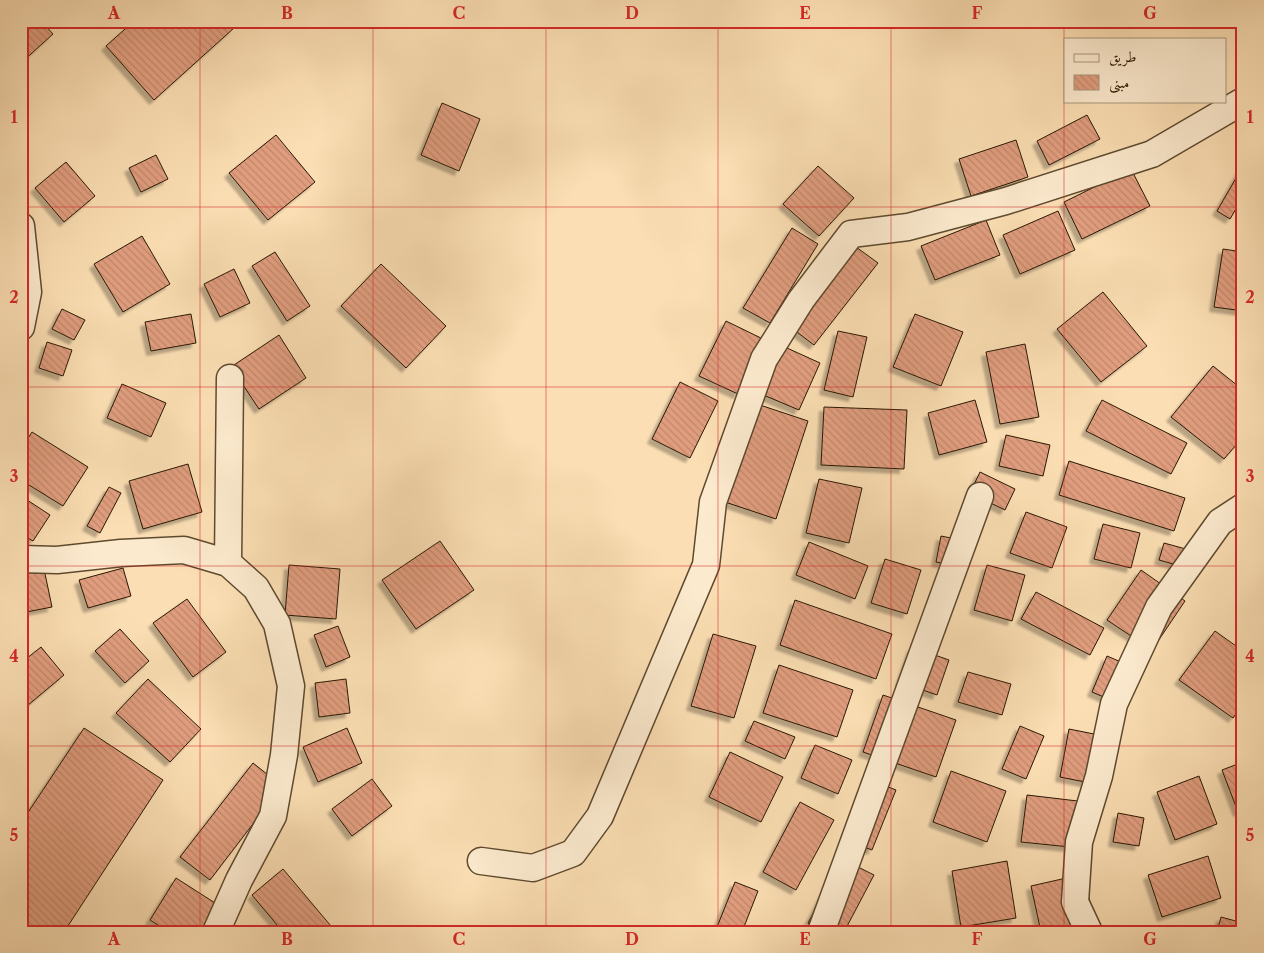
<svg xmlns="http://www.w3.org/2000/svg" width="1264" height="953" font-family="'Libre Caslon Text',Amiri,serif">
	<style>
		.building { fill: url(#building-back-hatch); stroke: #291803; filter: url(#shadow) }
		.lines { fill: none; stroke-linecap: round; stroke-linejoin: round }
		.minor-casing { stroke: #5e4a2f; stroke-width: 29 }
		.minor { stroke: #fceace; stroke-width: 26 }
		.grid { fill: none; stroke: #d62828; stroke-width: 1; stroke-opacity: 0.55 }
		.neatline { fill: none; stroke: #d62828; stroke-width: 2 }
		.grid-label { font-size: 16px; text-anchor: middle; font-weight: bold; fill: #d62828 }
	</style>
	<defs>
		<pattern id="building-back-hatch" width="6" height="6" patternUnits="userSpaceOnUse" patternTransform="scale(1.25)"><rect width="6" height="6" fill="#e19e7f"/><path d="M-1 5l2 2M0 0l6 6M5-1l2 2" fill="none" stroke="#c1876c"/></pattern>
		<filter id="shadow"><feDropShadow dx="-4.5" dy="4.5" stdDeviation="1" flood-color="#0004"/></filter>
	</defs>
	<rect width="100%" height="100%" fill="#fbdeb3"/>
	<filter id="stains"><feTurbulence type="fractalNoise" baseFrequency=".004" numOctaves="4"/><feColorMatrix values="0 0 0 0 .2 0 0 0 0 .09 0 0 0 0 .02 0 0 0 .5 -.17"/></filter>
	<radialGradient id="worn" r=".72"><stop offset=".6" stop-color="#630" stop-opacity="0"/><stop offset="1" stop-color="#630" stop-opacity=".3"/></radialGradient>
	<path class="building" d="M 21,21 L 41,21 L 53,34 L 21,63 Z
		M 134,21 L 229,21 L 234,28 L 154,100 L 106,46 Z
		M 442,103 L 480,119 L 459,171 L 421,155 Z
		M 1087,115 L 1100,139 L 1049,165 L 1037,141 Z
		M 276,135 L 315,182 L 268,220 L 229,173 Z
		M 1016,140 L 1028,177 L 971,196 L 959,159 Z
		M 156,155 L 168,179 L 141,192 L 129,168 Z
		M 66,162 L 95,196 L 64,222 L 35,188 Z
		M 818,166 L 854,198 L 819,236 L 783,204 Z
		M 1243,166 L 1243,197 L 1230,219 L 1217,211 Z
		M 1131,169 L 1150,206 L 1082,239 L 1064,202 Z
		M 1058,211 L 1075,250 L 1020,274 L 1003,235 Z
		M 986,220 L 1000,255 L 935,280 L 921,246 Z
		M 792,228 L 818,244 L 770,323 L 743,308 Z
		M 142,236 L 170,284 L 123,312 L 94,264 Z
		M 852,244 L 878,263 L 814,345 L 789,326 Z
		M 1223,249 L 1243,252 L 1243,311 L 1214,307 Z
		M 275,252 L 310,306 L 287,321 L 252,266 Z
		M 381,264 L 446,326 L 406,368 L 341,306 Z
		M 234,269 L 250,303 L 220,317 L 204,284 Z
		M 1103,292 L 1147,346 L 1101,382 L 1057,329 Z
		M 62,309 L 85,320 L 74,340 L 52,329 Z
		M 191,314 L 196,343 L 151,351 L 145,322 Z
		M 915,314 L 963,332 L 941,386 L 893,367 Z
		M 726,321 L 765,340 L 738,394 L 699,376 Z
		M 838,331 L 867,337 L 853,397 L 824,390 Z
		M 279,335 L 306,378 L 259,409 L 231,367 Z
		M 47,342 L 72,350 L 63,376 L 39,368 Z
		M 776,343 L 820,363 L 799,410 L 754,391 Z
		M 1025,344 L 1039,417 L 1000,424 L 986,352 Z
		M 1213,366 L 1243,390 L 1243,437 L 1224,459 L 1171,417 Z
		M 680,382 L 718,401 L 690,458 L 652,439 Z
		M 122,384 L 166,403 L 151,437 L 107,418 Z
		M 975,400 L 987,442 L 939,455 L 928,413 Z
		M 1102,400 L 1187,443 L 1171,474 L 1086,431 Z
		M 751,402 L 808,421 L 776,519 L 719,500 Z
		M 824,407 L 907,410 L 904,469 L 821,465 Z
		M 32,432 L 88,467 L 63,506 L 21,480 L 21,449 Z
		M 1006,435 L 1050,445 L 1043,476 L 999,466 Z
		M 1069,461 L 1185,498 L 1174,531 L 1059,495 Z
		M 188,464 L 202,512 L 143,529 L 129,481 Z
		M 980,472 L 1015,489 L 1005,510 L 970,493 Z
		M 819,479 L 862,488 L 849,543 L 806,533 Z
		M 109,487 L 121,493 L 100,533 L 87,526 Z
		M 21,496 L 50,515 L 33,541 L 21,534 Z
		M 1026,512 L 1067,527 L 1052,568 L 1010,553 Z
		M 1103,524 L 1140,533 L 1131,568 L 1094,559 Z
		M 941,536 L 961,540 L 955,566 L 936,562 Z
		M 440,541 L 474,590 L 416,629 L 382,580 Z
		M 809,542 L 868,566 L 855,599 L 796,575 Z
		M 1164,543 L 1204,554 L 1198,571 L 1159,560 Z
		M 885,559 L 921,570 L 907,614 L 871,603 Z
		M 289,565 L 340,569 L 336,619 L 285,615 Z
		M 987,565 L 1025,575 L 1012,621 L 974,610 Z
		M 123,568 L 131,596 L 88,608 L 79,580 Z
		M 44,569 L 52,607 L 21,613 L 21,573 Z
		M 1141,570 L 1185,601 L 1152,650 L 1107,620 Z
		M 1036,592 L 1104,628 L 1090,655 L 1021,619 Z
		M 187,599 L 226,652 L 193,677 L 153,623 Z
		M 795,600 L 892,634 L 876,679 L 780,645 Z
		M 338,626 L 350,657 L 326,667 L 314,635 Z
		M 120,629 L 149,661 L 125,683 L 95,651 Z
		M 1215,631 L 1243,651 L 1243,704 L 1233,718 L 1179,680 Z
		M 713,634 L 756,646 L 734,718 L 691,706 Z
		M 41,647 L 64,675 L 21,711 L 21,663 Z
		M 912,647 L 949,660 L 937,695 L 900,682 Z
		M 1107,656 L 1135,668 L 1120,704 L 1092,692 Z
		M 779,665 L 853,690 L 837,737 L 763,713 Z
		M 968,672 L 1011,684 L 1002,715 L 958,702 Z
		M 148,679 L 201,729 L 170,762 L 116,713 Z
		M 346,679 L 350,713 L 319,717 L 315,683 Z
		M 883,695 L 956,720 L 936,777 L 863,752 Z
		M 754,721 L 795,737 L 785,759 L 745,741 Z
		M 1020,726 L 1044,736 L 1026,779 L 1002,769 Z
		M 84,728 L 163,780 L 64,932 L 21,932 L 21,823 Z
		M 347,728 L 362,763 L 318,782 L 303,747 Z
		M 1069,729 L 1114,738 L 1105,786 L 1060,777 Z
		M 815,745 L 852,760 L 838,794 L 801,778 Z
		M 730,752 L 783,777 L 761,822 L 709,797 Z
		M 1243,762 L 1243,810 L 1238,812 L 1222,770 Z
		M 253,763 L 282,786 L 210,880 L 180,857 Z
		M 951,771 L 1006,791 L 987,842 L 933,822 Z
		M 1199,776 L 1217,824 L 1175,840 L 1157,792 Z
		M 372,779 L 392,806 L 352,836 L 332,809 Z
		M 870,780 L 896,790 L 872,850 L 846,840 Z
		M 1027,795 L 1086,802 L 1080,848 L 1021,842 Z
		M 800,802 L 834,820 L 796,890 L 763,872 Z
		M 1118,813 L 1144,818 L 1139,846 L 1113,842 Z
		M 1208,856 L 1221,898 L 1162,917 L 1148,875 Z
		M 842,859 L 874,875 L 844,932 L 825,932 L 808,923 Z
		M 1007,861 L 1016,918 L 961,927 L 952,871 Z
		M 283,869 L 336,932 L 283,932 L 252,895 Z
		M 1084,874 L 1096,930 L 1041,932 L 1031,886 Z
		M 176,878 L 226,910 L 212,932 L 169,932 L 150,920 Z
		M 735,882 L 758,891 L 742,932 L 715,932 Z
		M 1221,917 L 1243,923 L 1243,932 L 1217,932 Z"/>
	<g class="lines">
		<g class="minor-casing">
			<path id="minor" d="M 21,226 L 28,292 L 21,327
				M 21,559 L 57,560 L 121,553 L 184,550 L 228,563 L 256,588 L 277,624 L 291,686 L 284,755 L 273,816 L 239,880 L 216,932
				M 228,563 L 230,378
				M 481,861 L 533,868 L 573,853 L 600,816 L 706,565 L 713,502 L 764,359 L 801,300 L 851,234 L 908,227 L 1006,201 L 1152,154 L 1243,101
				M 821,932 L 980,496
				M 1089,932 L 1075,902 L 1079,842 L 1099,776 L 1114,704 L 1159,607 L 1220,522 L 1243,507"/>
		</g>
		<use href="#minor" class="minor"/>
	</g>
	<path class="grid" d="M 200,21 L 200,932M 373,21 L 373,932M 546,21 L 546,932M 718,21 L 718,932M 891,21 L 891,932M 1064,21 L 1064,932M 21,207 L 1243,207M 21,387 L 1243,387M 21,566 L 1243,566M 21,746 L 1243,746"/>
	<rect width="1264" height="953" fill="none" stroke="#fbdeb3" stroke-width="55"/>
	<rect x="1064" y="38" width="162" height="65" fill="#fceace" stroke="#a8967d"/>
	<rect x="1074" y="54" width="25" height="8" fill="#fceace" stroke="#a8967d"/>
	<text x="1109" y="62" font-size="15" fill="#291803">طريق</text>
	<rect x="1074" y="75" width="25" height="15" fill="url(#building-back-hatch)" stroke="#a8967d"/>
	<text x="1109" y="88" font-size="15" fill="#291803">مبنى</text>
	<rect x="28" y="28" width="1208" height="898" class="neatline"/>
	<g class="grid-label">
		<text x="114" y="19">A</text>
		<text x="287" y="19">B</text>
		<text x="459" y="19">C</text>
		<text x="632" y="19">D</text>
		<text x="805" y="19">E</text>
		<text x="977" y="19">F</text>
		<text x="1150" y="19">G</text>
		<text x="14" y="123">1</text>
		<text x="1250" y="123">1</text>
		<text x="14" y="303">2</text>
		<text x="1250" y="303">2</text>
		<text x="14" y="482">3</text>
		<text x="1250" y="482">3</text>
		<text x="14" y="662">4</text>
		<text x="1250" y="662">4</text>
		<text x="14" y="841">5</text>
		<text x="1250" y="841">5</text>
		<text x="114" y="945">A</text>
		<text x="287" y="945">B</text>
		<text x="459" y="945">C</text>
		<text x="632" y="945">D</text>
		<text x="805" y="945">E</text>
		<text x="977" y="945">F</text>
		<text x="1150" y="945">G</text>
	</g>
	<rect width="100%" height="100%" filter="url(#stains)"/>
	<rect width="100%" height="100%" fill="url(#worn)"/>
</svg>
